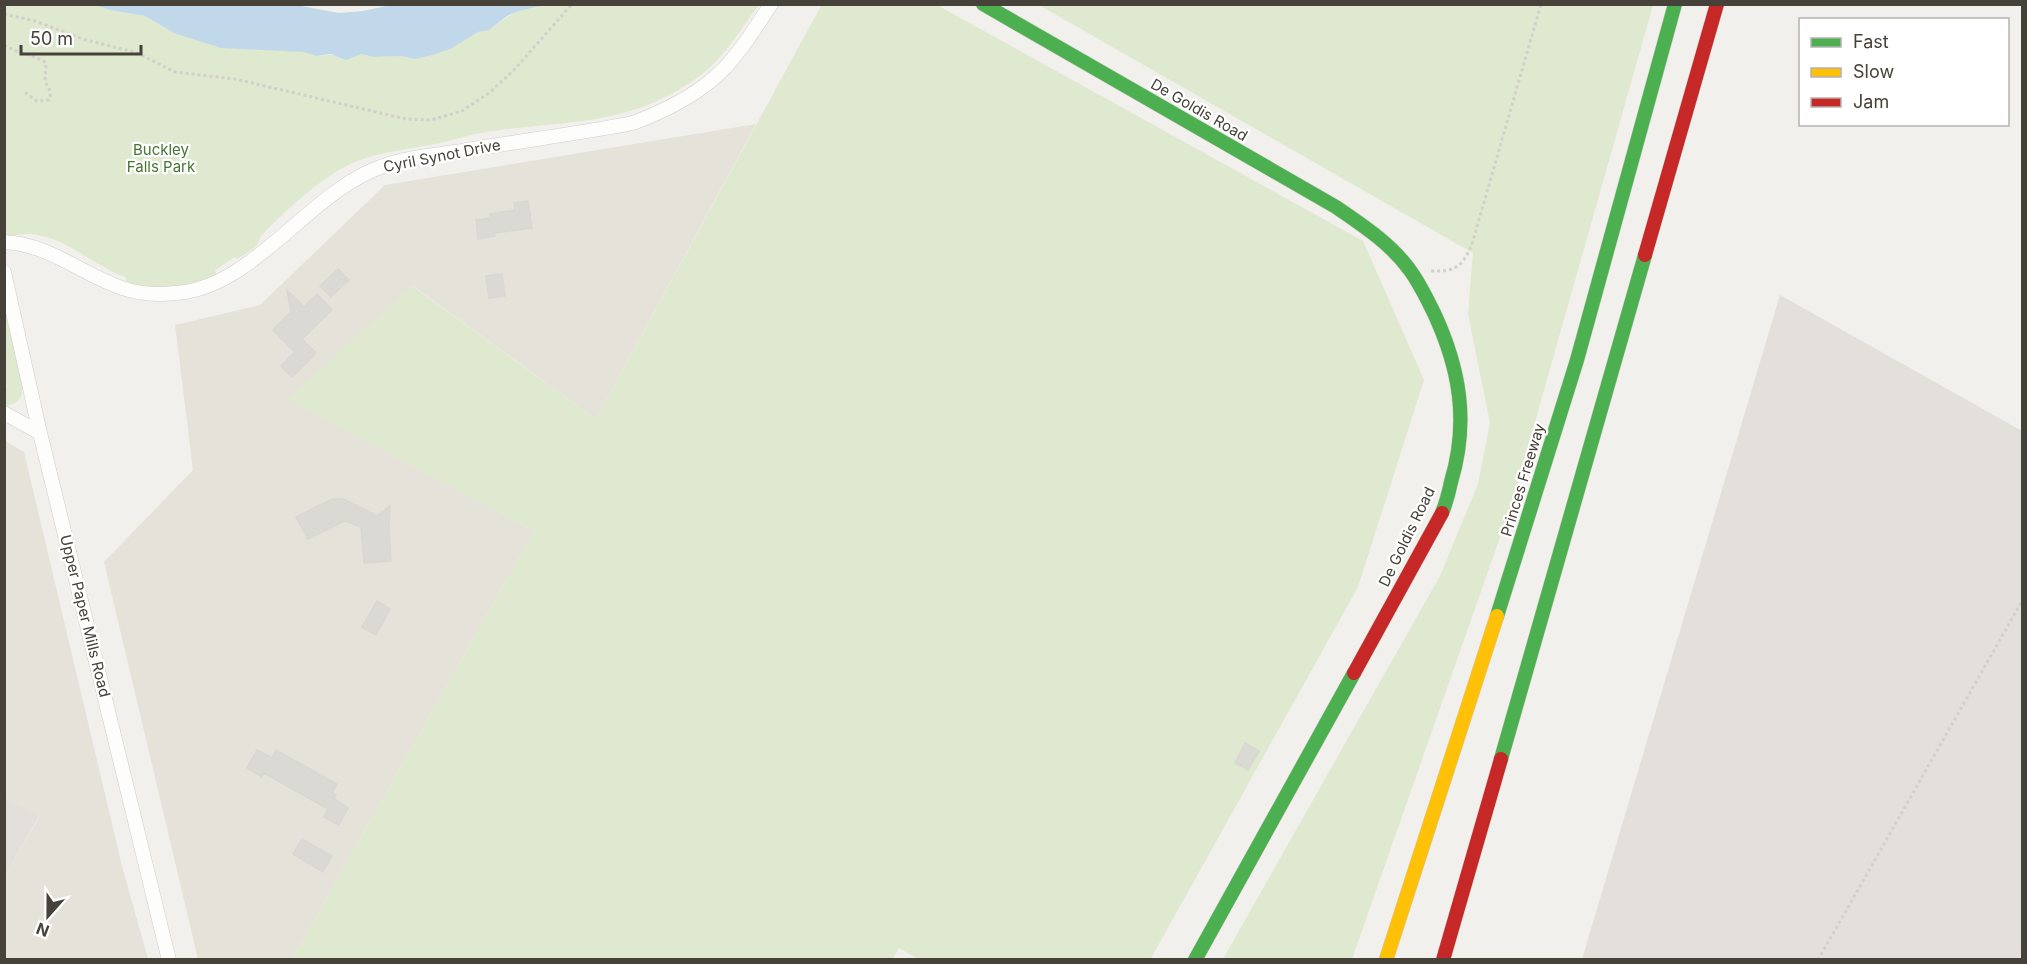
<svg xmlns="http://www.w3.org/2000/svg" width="2027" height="964" font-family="Inter,sans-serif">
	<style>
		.residential { fill: #e5e2da }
		.industrial { fill: #e3e0dc }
		.green { fill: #dee9cf }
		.water { fill: #c1d8eb }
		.building { fill: #dbd9d4; stroke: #d9d7d2; stroke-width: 1.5 }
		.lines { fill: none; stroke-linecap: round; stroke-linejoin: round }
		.street-casing { stroke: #cfceca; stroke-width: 15 }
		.fast-casing { stroke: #d0cdc4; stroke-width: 15 }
		.slow-casing { stroke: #d0cdc4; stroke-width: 15 }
		.jam-casing { stroke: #d0cdc4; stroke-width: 15 }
		.path { stroke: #d1d0cb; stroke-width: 3; stroke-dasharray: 3 3; stroke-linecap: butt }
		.street { stroke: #fdfdfc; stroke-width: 14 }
		.fast { stroke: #4caf50; stroke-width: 14 }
		.slow { stroke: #ffc107; stroke-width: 14 }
		.jam { stroke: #c62828; stroke-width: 14 }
		.labels { text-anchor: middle; stroke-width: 4.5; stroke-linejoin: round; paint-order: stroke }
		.street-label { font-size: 15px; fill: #474239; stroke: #fff }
		.park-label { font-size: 15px; fill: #477431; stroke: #fff }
	</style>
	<rect width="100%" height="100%" fill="#f1f0ec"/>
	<path class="residential" d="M 756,124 L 596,419 L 413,286 L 289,399 L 534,531 L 292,959 L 198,959 L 104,562 L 193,470 L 175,325 L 260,305 L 385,185 Z
		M 5,441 L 24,452 L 122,866 L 148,959 L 5,959 L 5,876 L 39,817 L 5,797 Z"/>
	<path class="industrial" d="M 1780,295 L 2022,431 L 2022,959 L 1582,959 Z
		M 5,797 L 39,816 L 5,876 Z"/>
	<path class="green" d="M 822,4 L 937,5 L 1363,241 L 1424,380 L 1358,587 L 1150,960 L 920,960 L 899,948 L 892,960 L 292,959 L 534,531 L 288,399 L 412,286 L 596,419 Z
		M 4,5 L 95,5 L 110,10 L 145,16 L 174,33 L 305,52 L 316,56 L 360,53 L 374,57 L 402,56 L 478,32 C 494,30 502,18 517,12 C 526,8 536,8 545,5 L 759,5 C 741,28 725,57 701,75 C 632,126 572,120 493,131 C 475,133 457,139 440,143 C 411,149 382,151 355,162 C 327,173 283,212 262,235 C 259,238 259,243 256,246 C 251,251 243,255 237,259 L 235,257 L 215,270 L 217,276 L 183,288 L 159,288 L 128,283 L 125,277 C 92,265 68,238 32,234 C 24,233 13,236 5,237 Z
		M 1039,5 L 1653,5 L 1512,503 L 1352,959 L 1223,959 L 1440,576 L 1478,484 L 1490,423 L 1468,314 L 1473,253 Z
		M 4,310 C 9,328 25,376 22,393 C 21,401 12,405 5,406 L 5,387 L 7,388 L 4,375 Z"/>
	<path class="water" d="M 291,4 L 339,13 L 363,11 L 396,4 L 545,5 L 519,11 L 507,16 L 489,30 L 478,32 L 450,49 L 432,55 L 415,59 L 402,56 L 374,57 L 361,54 L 346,60 L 331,54 L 316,56 L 304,52 L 221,48 L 174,33 L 145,16 L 110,10 L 95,5 Z"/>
	<path class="building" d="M 528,201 L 532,228 L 494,233 L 495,236 L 478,239 L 476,220 L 490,218 L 490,214 L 515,210 L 514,203 Z
		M 338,269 L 349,280 L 331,297 L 320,286 Z
		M 502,274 L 505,296 L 489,298 L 486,276 Z
		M 287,290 L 304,307 L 317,294 L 332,310 L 302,339 L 316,353 L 292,377 L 281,366 L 295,352 L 273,330 L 291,312 Z
		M 332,499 L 343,499 L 377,516 L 390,506 L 389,527 L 391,561 L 364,563 L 361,527 L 345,521 L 308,539 L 296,517 Z
		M 377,601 L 390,609 L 376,635 L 362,627 Z
		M 1245,743 L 1259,751 L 1248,770 L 1235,763 Z
		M 257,750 L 272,758 L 276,750 L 337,784 L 332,792 L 336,795 L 334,799 L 348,808 L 339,825 L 324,817 L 328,809 L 264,773 L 262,777 L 247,768 Z
		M 302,839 L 332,856 L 323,872 L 293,854 Z"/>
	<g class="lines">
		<g class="street-casing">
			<path id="street" d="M 4,242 C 49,244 81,274 122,288 C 139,294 158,295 176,293 C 251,288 305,199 373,170 C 400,158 433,155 462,151 C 519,141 576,134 633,123 C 662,112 690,99 714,78 C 737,58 754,30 771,4
				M 4,272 L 40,433 L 169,960
				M 4,413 L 40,433"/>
		</g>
		<g class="fast-casing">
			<path id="fast" d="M 983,4 L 1336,207 C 1362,225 1390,243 1409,269 C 1419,282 1427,299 1434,313 C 1460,369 1469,422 1451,482 C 1449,492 1446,503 1442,513
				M 1497,616 L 1577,360 L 1675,4
				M 1501,759 L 1645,255
				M 1195,960 L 1354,673"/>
		</g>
		<g class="slow-casing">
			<path id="slow" d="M 1386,960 L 1497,616"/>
		</g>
		<g class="jam-casing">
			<path id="jam" d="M 1645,255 L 1717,4
				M 1354,673 L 1442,513
				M 1443,960 L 1501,759"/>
		</g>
		<path class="path" d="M 4,14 L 35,21 L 83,39 L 137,53 L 175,72 L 235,79 L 406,119 L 431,120 L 462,111 L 489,93 L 514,70 L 572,4
			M 4,45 C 18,54 34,54 46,63 L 45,82 C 49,87 52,94 49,100 L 37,101 L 23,91
			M 1431,271 C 1456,272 1463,266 1472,244 L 1541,4
			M 1818,960 L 2022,601"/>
		<use href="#street" class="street"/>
		<use href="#fast" class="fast"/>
		<use href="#slow" class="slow"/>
		<use href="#jam" class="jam"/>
	</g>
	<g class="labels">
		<g class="street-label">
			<text transform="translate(1199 110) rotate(30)" y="5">De Goldis Road</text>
			<text transform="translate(442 156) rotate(-11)" y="5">Cyril Synot Drive</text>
			<text transform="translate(1523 480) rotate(-73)" y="5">Princes Freeway</text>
			<text transform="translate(1407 537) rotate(-64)" y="5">De Goldis Road</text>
			<text transform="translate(85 616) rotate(76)" y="5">Upper Paper Mills Road</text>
		</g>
		<g class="park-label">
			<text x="161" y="155">Buckley<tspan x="161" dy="17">Falls Park</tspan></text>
		</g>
	</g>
	<rect width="2027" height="964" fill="none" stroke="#474239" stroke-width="12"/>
	<rect x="1799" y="18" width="210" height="108" fill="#ffffff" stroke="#b5b3b0" stroke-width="1.5"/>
	<rect x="1811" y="38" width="30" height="9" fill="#4caf50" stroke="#b5b3b0" stroke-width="1.5"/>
	<text x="1853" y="48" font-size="18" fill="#474239">Fast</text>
	<rect x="1811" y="68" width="30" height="9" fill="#ffc107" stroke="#b5b3b0" stroke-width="1.5"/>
	<text x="1853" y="78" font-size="18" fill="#474239">Slow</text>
	<rect x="1811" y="98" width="30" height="9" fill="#c62828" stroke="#b5b3b0" stroke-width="1.5"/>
	<text x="1853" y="108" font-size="18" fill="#474239">Jam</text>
	<g transform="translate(48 916) rotate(201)" stroke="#ffffff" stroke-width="4.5" paint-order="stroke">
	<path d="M0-4.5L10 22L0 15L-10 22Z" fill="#474239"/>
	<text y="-9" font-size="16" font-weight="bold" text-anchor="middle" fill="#474239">N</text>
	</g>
	<path d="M21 45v9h120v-9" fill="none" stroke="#474239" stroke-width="3"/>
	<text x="30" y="45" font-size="18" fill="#474239" stroke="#ffffff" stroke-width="4.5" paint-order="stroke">50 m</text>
</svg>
